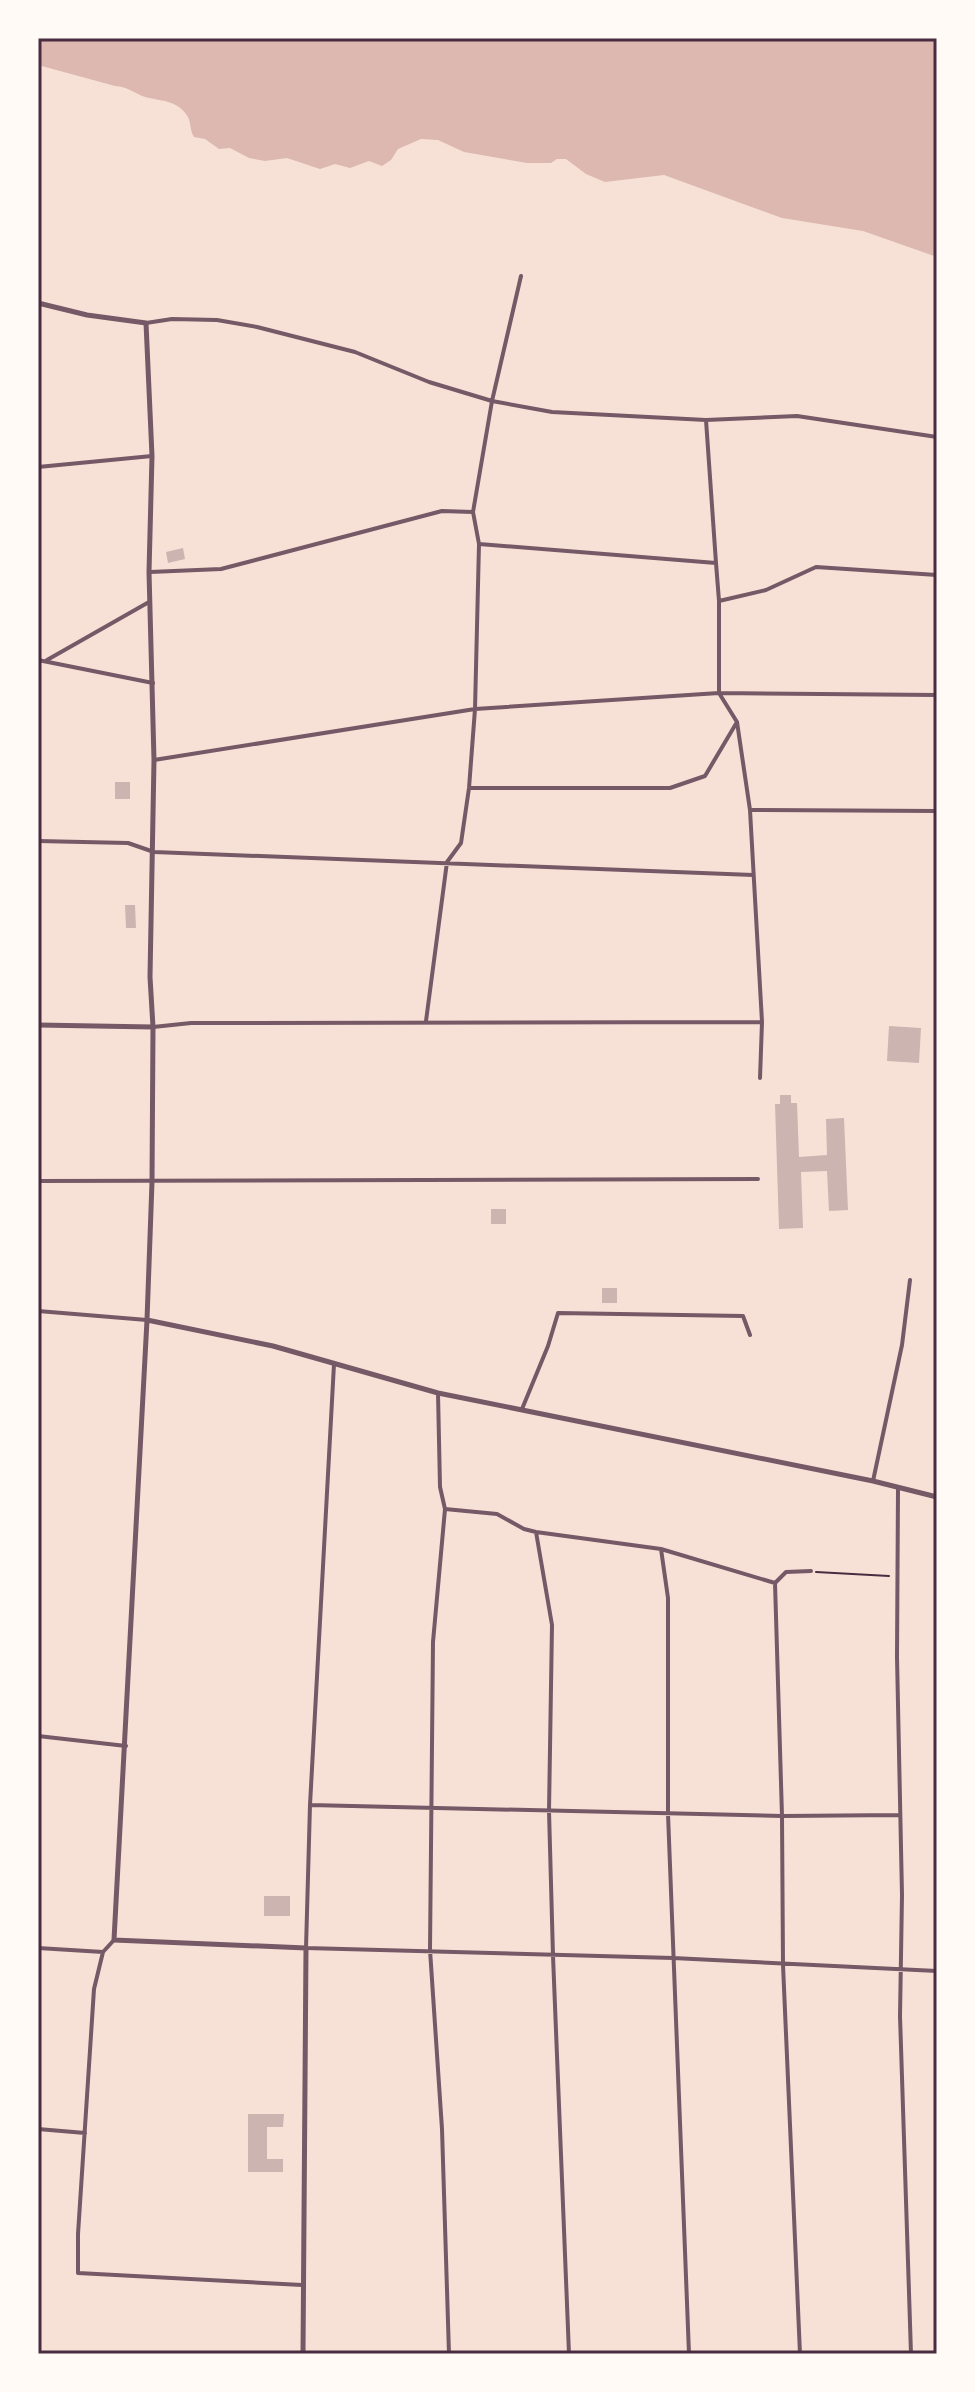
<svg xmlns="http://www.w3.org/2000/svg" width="975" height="2392" font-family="'Fira Sans',sans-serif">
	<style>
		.water { fill: #dcb8b0 }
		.building { fill: #ccb4b1 }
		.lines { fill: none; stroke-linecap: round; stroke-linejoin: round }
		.path { stroke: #4a2c40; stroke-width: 2 }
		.minor { stroke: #755966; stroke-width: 4 }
		.tertiary { stroke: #755966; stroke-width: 5 }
		.neatline { fill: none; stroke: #4a2c40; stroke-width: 3 }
	</style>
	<rect width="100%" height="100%" fill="#f7e1d7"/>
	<path class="water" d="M 38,38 L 937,38 L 937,257 L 863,231 L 782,218 L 664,175 L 605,182 L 586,174 L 566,159 L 557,159 L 551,163 L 527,163 L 464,152 L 438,140 L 421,139 L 398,149 L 391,160 L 382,166 L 369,161 L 350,168 L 335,164 L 320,169 L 287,158 L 265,161 L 249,158 L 230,148 L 219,149 L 205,139 L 194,137 C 189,129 192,121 186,114 C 176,100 160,101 145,97 C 134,93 128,87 115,86 L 38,65 Z"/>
	<path class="building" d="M 183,548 L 185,559 L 168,563 L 166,552 Z
		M 115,782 L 130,782 L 130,799 L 115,799 Z
		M 125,905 L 135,905 L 136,928 L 126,928 Z
		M 889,1026 L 921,1028 L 919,1063 L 887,1061 Z
		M 780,1095 L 791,1095 L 791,1103 L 797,1103 L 799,1157 L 827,1155 L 826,1119 L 844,1118 L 848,1210 L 829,1211 L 827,1171 L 801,1172 L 803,1228 L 779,1229 L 775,1104 L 780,1104 Z
		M 491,1209 L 506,1209 L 506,1224 L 491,1224 Z
		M 602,1288 L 617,1288 L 617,1303 L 602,1303 Z
		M 264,1896 L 290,1896 L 290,1916 L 264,1916 Z
		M 248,2114 L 284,2114 L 283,2127 L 267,2127 L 267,2159 L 283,2159 L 283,2172 L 248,2172 Z"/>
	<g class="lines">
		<path class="path" d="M 816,1572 L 889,1576"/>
		<path class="minor" d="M 146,323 L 172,319 L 217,320 L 257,327 L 355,352 L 429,382 L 492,401 L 552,412 L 706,420 L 797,416 L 937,437
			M 706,420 L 716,563
			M 38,467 L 152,456
			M 473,512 L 492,401 L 521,276
			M 150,572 L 221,569 L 442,511 L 473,512 L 479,544 L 716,563 L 719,601 L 766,590 L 816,567 L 937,575
			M 719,601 L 719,693 L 737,722 L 750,810 L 762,1022 L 760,1078
			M 38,660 L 153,683
			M 47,660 L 149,602
			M 154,760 L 475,709 L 719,693 L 937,695
			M 469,788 L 670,788 L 705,776 L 737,722
			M 750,810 L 937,811
			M 38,841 L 128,843 L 154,852 L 753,875
			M 426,1021 L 447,862 L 461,843 L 469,788 L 475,709 L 479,544
			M 153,1027 L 191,1023 L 762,1022
			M 38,1181 L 758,1179
			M 38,1311 L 147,1320
			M 334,1364 L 310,1805 L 306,1948 L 673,1958 L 937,1971
			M 438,1393 L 440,1487 L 445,1509 L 433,1642 L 430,1950 L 442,2129 L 449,2354
			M 522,1409 L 548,1346 L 558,1313 L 743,1316 L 750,1335
			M 873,1481 L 902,1345 L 910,1280
			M 898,1489 L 897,1657 L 902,1895 L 900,2016 L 911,2354
			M 445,1509 L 497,1514 L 524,1529 L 536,1532 L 661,1549 L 775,1583 L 786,1572 L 811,1571
			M 536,1532 L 552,1625 L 549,1811 L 553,1956 L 569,2354
			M 661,1549 L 668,1598 L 668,1814 L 689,2354
			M 775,1583 L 782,1816 L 783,1965 L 800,2354
			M 38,1736 L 126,1746
			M 310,1805 L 782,1816 L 899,1815
			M 114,1940 L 103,1952 L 94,1989 L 78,2234 L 78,2273 L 302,2285
			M 38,1948 L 103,1952
			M 38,2129 L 85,2133"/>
		<path class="tertiary" d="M 38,303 L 87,315 L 146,323 L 152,456 L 149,572 L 154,760 L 150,977 L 153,1027 L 152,1182 L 147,1320 L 114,1940 L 306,1948 L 303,2354
			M 38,1025 L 153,1027
			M 147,1320 L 273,1346 L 438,1393 L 873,1481 L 937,1497"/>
	</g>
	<rect width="975" height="2392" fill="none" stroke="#fffaf5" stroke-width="80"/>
	<rect x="40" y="40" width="895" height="2312" class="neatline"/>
</svg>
